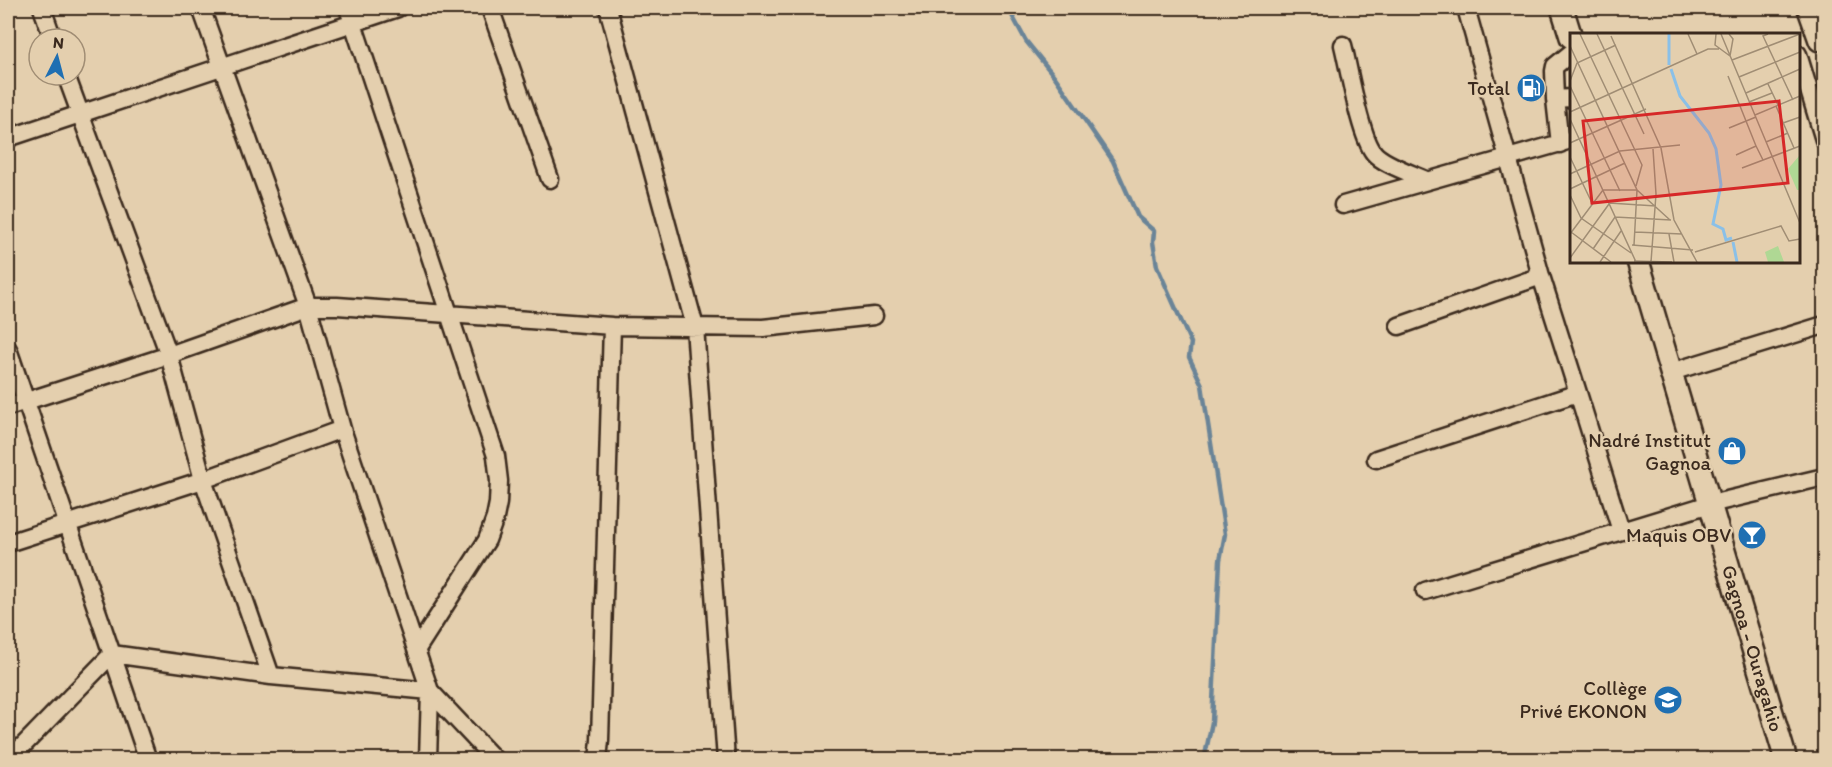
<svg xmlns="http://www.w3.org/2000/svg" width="1832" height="767" font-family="Itim,sans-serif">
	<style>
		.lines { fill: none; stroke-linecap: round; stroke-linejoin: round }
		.stream { stroke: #6a8497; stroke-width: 4.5 }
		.minor-casing { stroke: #3b2a1e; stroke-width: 21 }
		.major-casing { stroke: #3b2a1e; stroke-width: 26 }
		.minor { stroke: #e4cfae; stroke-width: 16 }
		.major { stroke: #e4cfae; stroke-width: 21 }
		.labels { text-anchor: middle; stroke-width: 5; stroke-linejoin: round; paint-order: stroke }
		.poi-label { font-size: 20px; fill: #3b2a1e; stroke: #e4cfae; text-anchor: end }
		.street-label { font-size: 20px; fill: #3b2a1e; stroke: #e4cfae }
		.inset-river { fill: none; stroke: #8ac0e8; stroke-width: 3 }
		.inset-road { fill: none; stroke: #a08d74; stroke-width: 1.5 }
		.view { fill: #d62828; fill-opacity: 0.15; stroke: #d62828; stroke-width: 3 }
		.inset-edge { fill: none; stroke: #3b2a1e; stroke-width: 3 }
	</style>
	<rect width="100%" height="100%" fill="#e4cfae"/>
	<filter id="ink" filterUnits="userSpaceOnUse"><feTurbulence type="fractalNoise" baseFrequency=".0167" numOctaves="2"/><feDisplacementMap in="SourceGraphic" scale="12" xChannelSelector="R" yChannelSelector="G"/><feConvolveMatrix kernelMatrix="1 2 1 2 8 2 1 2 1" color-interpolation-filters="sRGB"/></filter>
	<g filter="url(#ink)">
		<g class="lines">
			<path class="stream" d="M 1008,8 L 1026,41 L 1055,77 L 1113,161 L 1138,217 L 1154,231 L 1153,242 L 1157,266 L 1191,343 L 1189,357 L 1202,385 L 1225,534 L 1220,560 L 1212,722 L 1204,760"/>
			<g class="minor-casing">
				<path id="minor" d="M 42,8 L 53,39
					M 201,8 L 308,306 L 342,429 L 430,691 L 428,760
					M 348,8 L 496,456 L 499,481 L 498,503 L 495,518 L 487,540 L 417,649
					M 490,8 L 550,179
					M 608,8 L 695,327 L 726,760
					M 1466,8 L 1541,276 L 1578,393
					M 1806,8 L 1818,42
					M 1343,45 C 1349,69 1360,136 1374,153 C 1384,165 1414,174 1428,181
					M 1798,54 L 1824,140
					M 66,75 L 169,355 L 203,480 L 271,676
					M 1555,99 L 1571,98
					M 8,138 L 398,8
					M 1560,144 L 1555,99 L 1554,71 L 1555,66 L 1571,53
					M 1343,205 L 1571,140
					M 1399,326 L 1541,276
					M 8,349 L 148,760
					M 1671,372 L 1824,325
					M 8,407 L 169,355 L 308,306 L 337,306 L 612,326 L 763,328 L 874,316
					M 1376,459 L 1578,393 L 1621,531
					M 8,543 L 203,480 L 342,429
					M 1425,591 L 1710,504 L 1824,477
					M 9,760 L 112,654 L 271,676 L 430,691 L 495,760
					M 598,760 L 600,740 L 612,326"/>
			</g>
			<g class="major-casing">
				<g id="major">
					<path d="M 1562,8 L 1571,37"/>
					<path id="s1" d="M 1638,261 L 1786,760"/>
				</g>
			</g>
			<use href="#minor" class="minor"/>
			<use href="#major" class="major"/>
		</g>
	</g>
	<defs>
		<g id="fuel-disc" transform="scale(1.5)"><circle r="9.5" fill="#1f6fb2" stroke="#e4cfae"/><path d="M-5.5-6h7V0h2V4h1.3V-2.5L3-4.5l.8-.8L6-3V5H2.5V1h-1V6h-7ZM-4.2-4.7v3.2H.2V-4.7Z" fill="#fff"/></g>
		<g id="shop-disc" transform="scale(1.5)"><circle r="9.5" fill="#1f6fb2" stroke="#e4cfae"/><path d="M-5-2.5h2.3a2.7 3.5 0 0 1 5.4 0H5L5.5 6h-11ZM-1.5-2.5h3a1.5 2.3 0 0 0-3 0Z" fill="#fff"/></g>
		<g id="bar-disc" transform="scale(1.5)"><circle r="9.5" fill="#1f6fb2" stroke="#e4cfae"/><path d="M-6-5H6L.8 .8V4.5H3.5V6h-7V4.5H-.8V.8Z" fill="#fff"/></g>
		<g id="school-disc" transform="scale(1.5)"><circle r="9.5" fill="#1f6fb2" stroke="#e4cfae"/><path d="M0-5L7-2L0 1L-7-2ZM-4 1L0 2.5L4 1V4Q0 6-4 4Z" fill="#fff"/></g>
	</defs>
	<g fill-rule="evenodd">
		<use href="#fuel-disc" x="1531" y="88"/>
		<use href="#shop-disc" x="1732" y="451"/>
		<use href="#bar-disc" x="1752" y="535"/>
		<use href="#school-disc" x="1668" y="700"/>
	</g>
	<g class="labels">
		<g class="poi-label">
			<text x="1510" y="95">Total</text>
			<text x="1711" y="447">Nadré Institut<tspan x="1711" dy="23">Gagnoa</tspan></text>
			<text x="1731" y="542">Maquis OBV</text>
			<text x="1647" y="695">Collège<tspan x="1647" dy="23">Privé EKONON</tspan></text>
		</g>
		<g class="street-label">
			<text dy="7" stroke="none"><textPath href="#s1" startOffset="404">Gagnoa - Ouragahio</textPath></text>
		</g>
	</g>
	<g transform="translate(1570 33)">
		<rect width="230" height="230" fill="#e4cfae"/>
		<path d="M 229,123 L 229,157 L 227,157 L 218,136 ZM 208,213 L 214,229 L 198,229 L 195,219 Z" fill="#afd894"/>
		<path class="inset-river" d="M 99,32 L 99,1M 101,36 L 110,63 L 139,100 L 146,116 L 151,152 L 143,191 L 153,196 L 156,207 L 162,205M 163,209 L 167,229"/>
		<path class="inset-road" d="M 10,1 L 72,132 L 66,153M 27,1 L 74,101M 118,1 L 127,21M 146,1 L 145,12 L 160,23 L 163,6 L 159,1M 151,1 L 230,190M 198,1 L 193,3 L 223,67M 41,3 L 91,115 L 104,187 L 127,229M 0,13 L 67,157 L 64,212M 162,27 L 230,1M 158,43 L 186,113M 169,44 L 230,19M 0,48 L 7,30 L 46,12M 198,51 L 208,72M 0,53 L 50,158M 176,60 L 230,36M 179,69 L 202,60M 206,73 L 224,115M 0,79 L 138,16 L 149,16M 185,82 L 230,63M 0,86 L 66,229M 213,90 L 230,84M 159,95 L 186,84M 196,109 L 218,100M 0,110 L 76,76M 166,122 L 186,113 L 193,127M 0,124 L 22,170M 172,135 L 230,113M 0,141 L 50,118 L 110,112M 0,156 L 55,130M 0,162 L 11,185 L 61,220M 39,170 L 86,173M 1,199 L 41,229M 65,199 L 112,201M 0,201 L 33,157 L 67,157 L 100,187M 99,201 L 104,229M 62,212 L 123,217M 23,216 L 45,184 L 101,187M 125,219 L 211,193 L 219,208 L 230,206M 0,225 L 39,171M 64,228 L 102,229M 30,229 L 51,198M 81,229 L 86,161 L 83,116"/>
		<path class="view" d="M 209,68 L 218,150 L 22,170 L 13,88 Z"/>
		<rect width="230" height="230" class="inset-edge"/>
	</g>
	<rect width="1832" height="767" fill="none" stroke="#e4cfae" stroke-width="30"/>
	<rect x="15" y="15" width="1802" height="737" fill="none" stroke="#3b2a1e" stroke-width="2" filter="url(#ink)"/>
	<g transform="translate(57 57) rotate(6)"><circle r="28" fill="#e4cfae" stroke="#a08d74" stroke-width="1.5"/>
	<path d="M0-4.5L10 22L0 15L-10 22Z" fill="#1f6fb2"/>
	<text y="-9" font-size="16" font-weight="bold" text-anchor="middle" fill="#3b2a1e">N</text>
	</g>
</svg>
